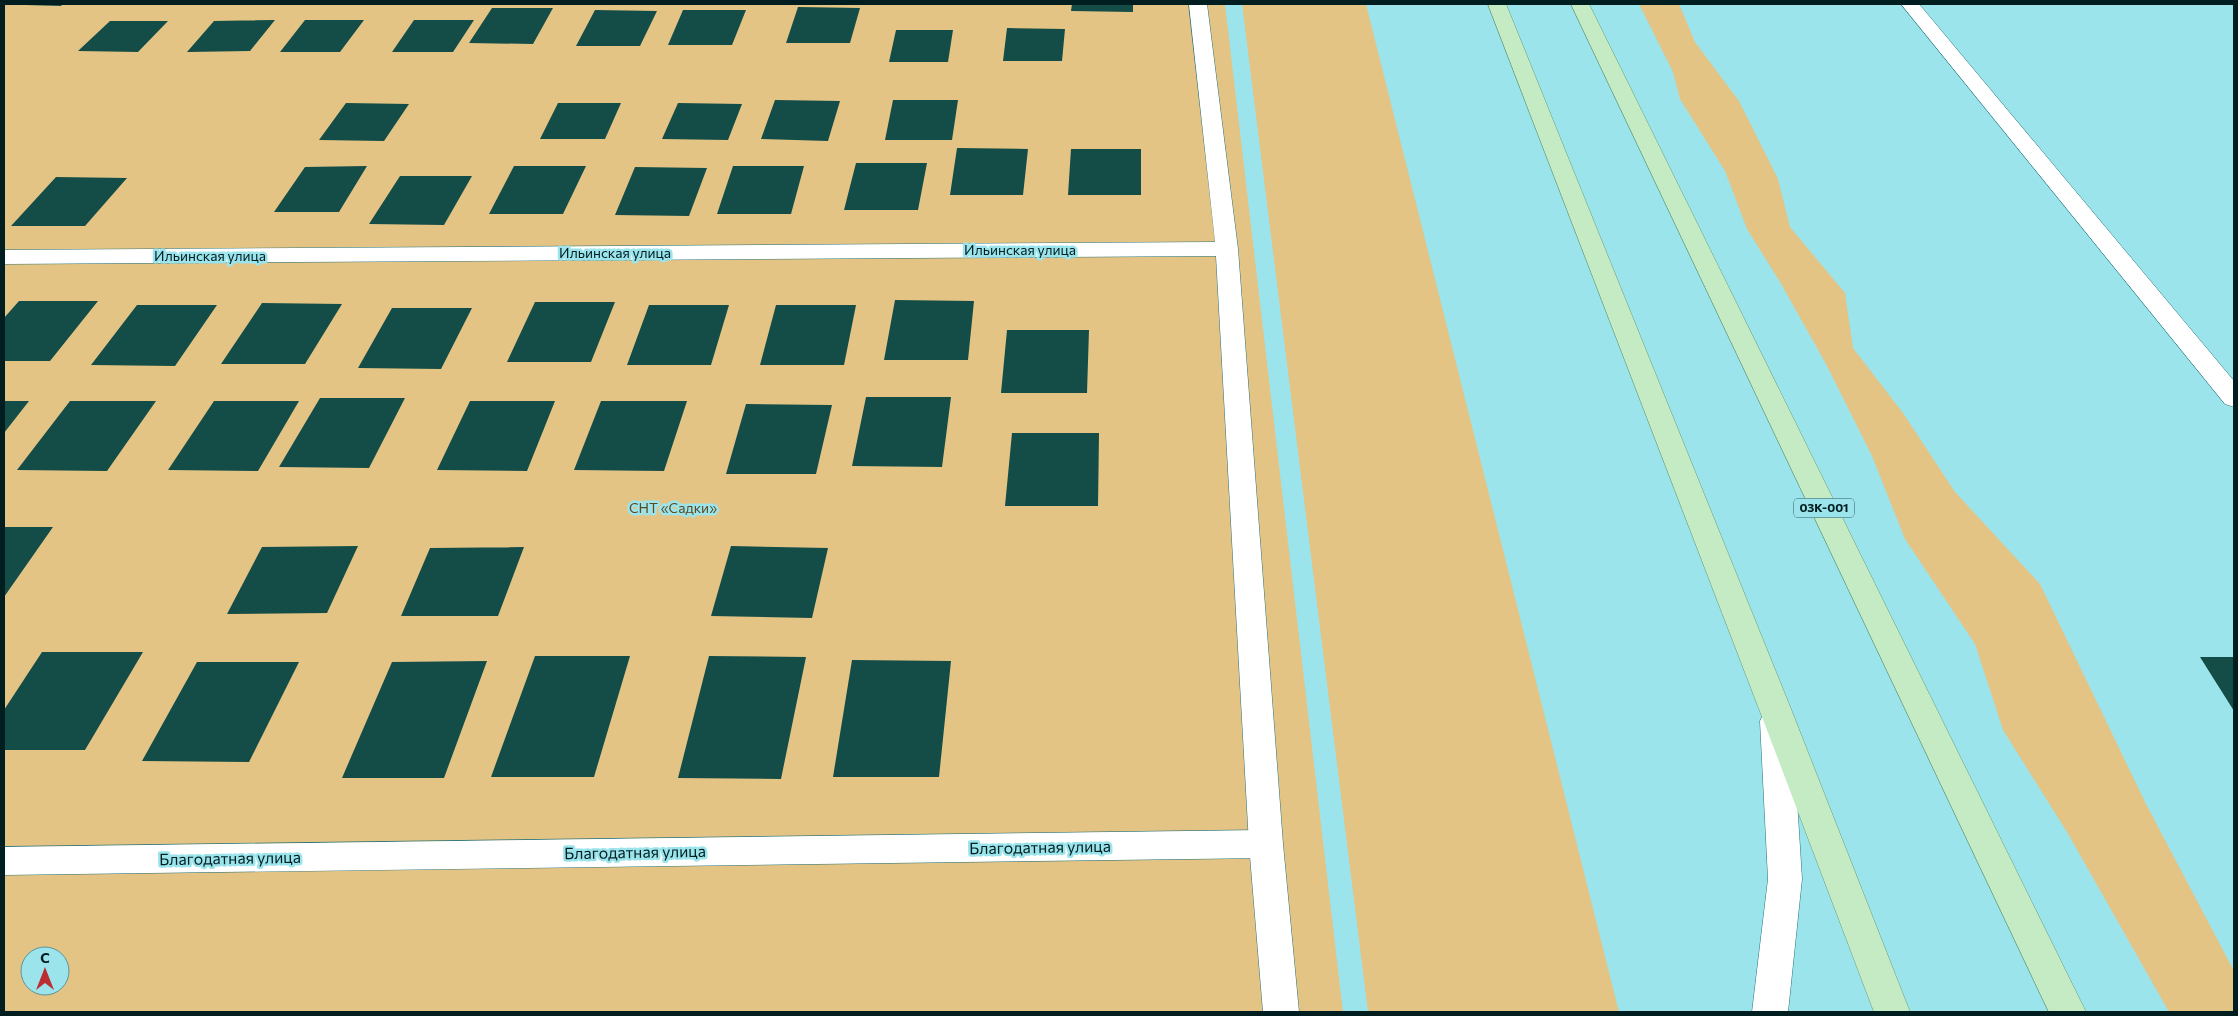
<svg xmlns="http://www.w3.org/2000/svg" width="2238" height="1016" font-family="Commissioner,sans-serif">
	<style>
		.green { fill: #e3c485; fill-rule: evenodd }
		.building { fill: #144d47 }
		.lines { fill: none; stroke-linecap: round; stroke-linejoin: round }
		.service-casing { stroke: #27737a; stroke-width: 1 }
		.minor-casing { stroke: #27737a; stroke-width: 1 }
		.primary-casing { stroke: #679a72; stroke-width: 1 }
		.service { fill: #fff; fill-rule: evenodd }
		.minor { fill: #fff; fill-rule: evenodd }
		.primary { fill: #c5ebc5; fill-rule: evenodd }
		.labels { text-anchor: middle; stroke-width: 5; stroke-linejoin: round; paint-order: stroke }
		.shield { fill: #9be4ec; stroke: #2e595d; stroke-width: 1 }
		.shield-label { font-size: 12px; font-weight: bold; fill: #001d20 }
		.street-label { font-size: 14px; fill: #001d20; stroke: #9be4ec }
		.park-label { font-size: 14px; fill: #5d491f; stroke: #9be4ec }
		.near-street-label { font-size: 16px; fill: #001d20; stroke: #9be4ec }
	</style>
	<rect width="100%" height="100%" fill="#9be4ec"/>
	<path class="green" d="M 4,4 L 1225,4 L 1343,1012 L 4,1012 ZM 30,956 L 60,956 L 60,986 L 30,986 Z
		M 1242,4 L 1366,4 L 1619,1012 L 1368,1012 Z
		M 1639,4 L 1679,4 L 1695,42 L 1739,101 L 1778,179 L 1790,227 L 1845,293 L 1853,348 L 1903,413 L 1955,492 L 2040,584 L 2146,804 L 2234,971 L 2234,1012 L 2169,1012 L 2067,832 L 2003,730 L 1975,644 L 1905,539 L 1872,456 L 1826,364 L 1780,282 L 1747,229 L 1725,171 L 1680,99 L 1673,72 Z"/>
	<path class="building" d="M 27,4 L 63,4 L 61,6 L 25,5 Z
		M 1072,4 L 1133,4 L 1133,12 L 1071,11 Z
		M 798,7 L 860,8 L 850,43 L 786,43 Z
		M 492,8 L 553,8 L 533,44 L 469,43 Z
		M 595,10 L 657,11 L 640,46 L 576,46 Z
		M 683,10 L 746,10 L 732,45 L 668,45 Z
		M 275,20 L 250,51 L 187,52 L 214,21 Z
		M 305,20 L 364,20 L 340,52 L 280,52 Z
		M 414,20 L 474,20 L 453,52 L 392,52 Z
		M 110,21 L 168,21 L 138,52 L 78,51 Z
		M 1007,28 L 1065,29 L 1062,61 L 1003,61 Z
		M 896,30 L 953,30 L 948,62 L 889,62 Z
		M 775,100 L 840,101 L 828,141 L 761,139 Z
		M 893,100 L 958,100 L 952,140 L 885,140 Z
		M 346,103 L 409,104 L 384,141 L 319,140 Z
		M 558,103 L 621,103 L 605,139 L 540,139 Z
		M 678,103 L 742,104 L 728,140 L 662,139 Z
		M 957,148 L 1028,149 L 1023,195 L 950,195 Z
		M 1071,149 L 1141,149 L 1141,195 L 1068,195 Z
		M 856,163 L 927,163 L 918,210 L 844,210 Z
		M 367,166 L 339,212 L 274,212 L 305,167 Z
		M 514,166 L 586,166 L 563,214 L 489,214 Z
		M 733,166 L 804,166 L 791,214 L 717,214 Z
		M 635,167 L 707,168 L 689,216 L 615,215 Z
		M 400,176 L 472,176 L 444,225 L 369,224 Z
		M 56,177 L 127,178 L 85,226 L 11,226 Z
		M 895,300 L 974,301 L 968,360 L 884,360 Z
		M 19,301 L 98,301 L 50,361 L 4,361 L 4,318 Z
		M 535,302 L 615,302 L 591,362 L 507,362 Z
		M 262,303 L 342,304 L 305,364 L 221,364 Z
		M 137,305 L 217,305 L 175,366 L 91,365 Z
		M 649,305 L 729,305 L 711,365 L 627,365 Z
		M 776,305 L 856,305 L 844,365 L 760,365 Z
		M 392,308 L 472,308 L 441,369 L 358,368 Z
		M 1007,330 L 1089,330 L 1087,393 L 1001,393 Z
		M 866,397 L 951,397 L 942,467 L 852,466 Z
		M 320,398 L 405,398 L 369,468 L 279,467 Z
		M 4,401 L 29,401 L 4,433 Z
		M 70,401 L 156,401 L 107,471 L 17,470 Z
		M 214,401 L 299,401 L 258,471 L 168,470 Z
		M 470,401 L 555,401 L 527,471 L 437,470 Z
		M 601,401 L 687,401 L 664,471 L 574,470 Z
		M 746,404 L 832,405 L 816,474 L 726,474 Z
		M 1012,433 L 1099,433 L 1098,506 L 1005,506 Z
		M 4,527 L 53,527 L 4,597 Z
		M 358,546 L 327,613 L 227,614 L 262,547 Z
		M 731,546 L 828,548 L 812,618 L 711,616 Z
		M 524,547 L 498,616 L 401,616 L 430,548 Z
		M 42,652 L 143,652 L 85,750 L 4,750 L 4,710 Z
		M 535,656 L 630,656 L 594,777 L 491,777 Z
		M 709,656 L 806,657 L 781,779 L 678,778 Z
		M 2200,657 L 2234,657 L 2234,711 Z
		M 852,660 L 951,661 L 939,777 L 833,777 Z
		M 487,661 L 444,778 L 342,778 L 392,662 Z
		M 197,662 L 299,662 L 249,762 L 142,761 Z"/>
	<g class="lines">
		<g class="service-casing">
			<path id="service" d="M 1266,830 L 1276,834 L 1281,844 L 1276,854 L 1266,858 L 4,875 L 4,847 Z"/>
		</g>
		<g class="minor-casing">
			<path id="minor" d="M 1189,4 L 1207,4 L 1238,249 L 1283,844 L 1299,1012 L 1263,1012 L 1249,844 L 1216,256 L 4,264 L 4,250 L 1215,242 Z
				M 1901,4 L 1919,4 L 2234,381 L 2234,407 L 2225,404 Z
				M 1776,707 L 1787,711 L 1792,721 L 1802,879 L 1788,1012 L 1752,1012 L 1768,879 L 1760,721 L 1765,711 Z"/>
		</g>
		<g class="primary-casing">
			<path id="primary" d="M 1488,4 L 1506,4 L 1791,709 L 1910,1012 L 1874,1012 L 1759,709 Z
				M 1571,4 L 1589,4 L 2086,1012 L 2049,1012 Z"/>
		</g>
		<use href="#service" class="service"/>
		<use href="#minor" class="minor"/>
		<use href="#primary" class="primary"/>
	</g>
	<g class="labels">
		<rect class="shield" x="1794" y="498.5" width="60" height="19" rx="4"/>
		<g class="shield-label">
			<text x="1824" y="512">03К-001</text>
		</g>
		<g class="street-label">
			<text x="1020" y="255">Ильинская улица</text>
			<text x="615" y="258">Ильинская улица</text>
			<text x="210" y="261">Ильинская улица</text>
		</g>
		<g class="park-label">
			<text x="673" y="513">СНТ «Садки»</text>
		</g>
		<g class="near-street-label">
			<text transform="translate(1040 847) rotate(-1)" y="6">Благодатная улица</text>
			<text transform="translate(635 852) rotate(-1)" y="6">Благодатная улица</text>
			<text transform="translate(230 858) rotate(-1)" y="6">Благодатная улица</text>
		</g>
	</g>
	<rect width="2238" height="1016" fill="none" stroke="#001d20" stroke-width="10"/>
	<g transform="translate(45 971)"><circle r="24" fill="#9be4ec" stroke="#5d949a"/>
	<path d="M0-4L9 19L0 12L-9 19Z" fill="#bc2d31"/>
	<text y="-8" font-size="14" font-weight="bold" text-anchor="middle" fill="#001d20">С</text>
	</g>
</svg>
